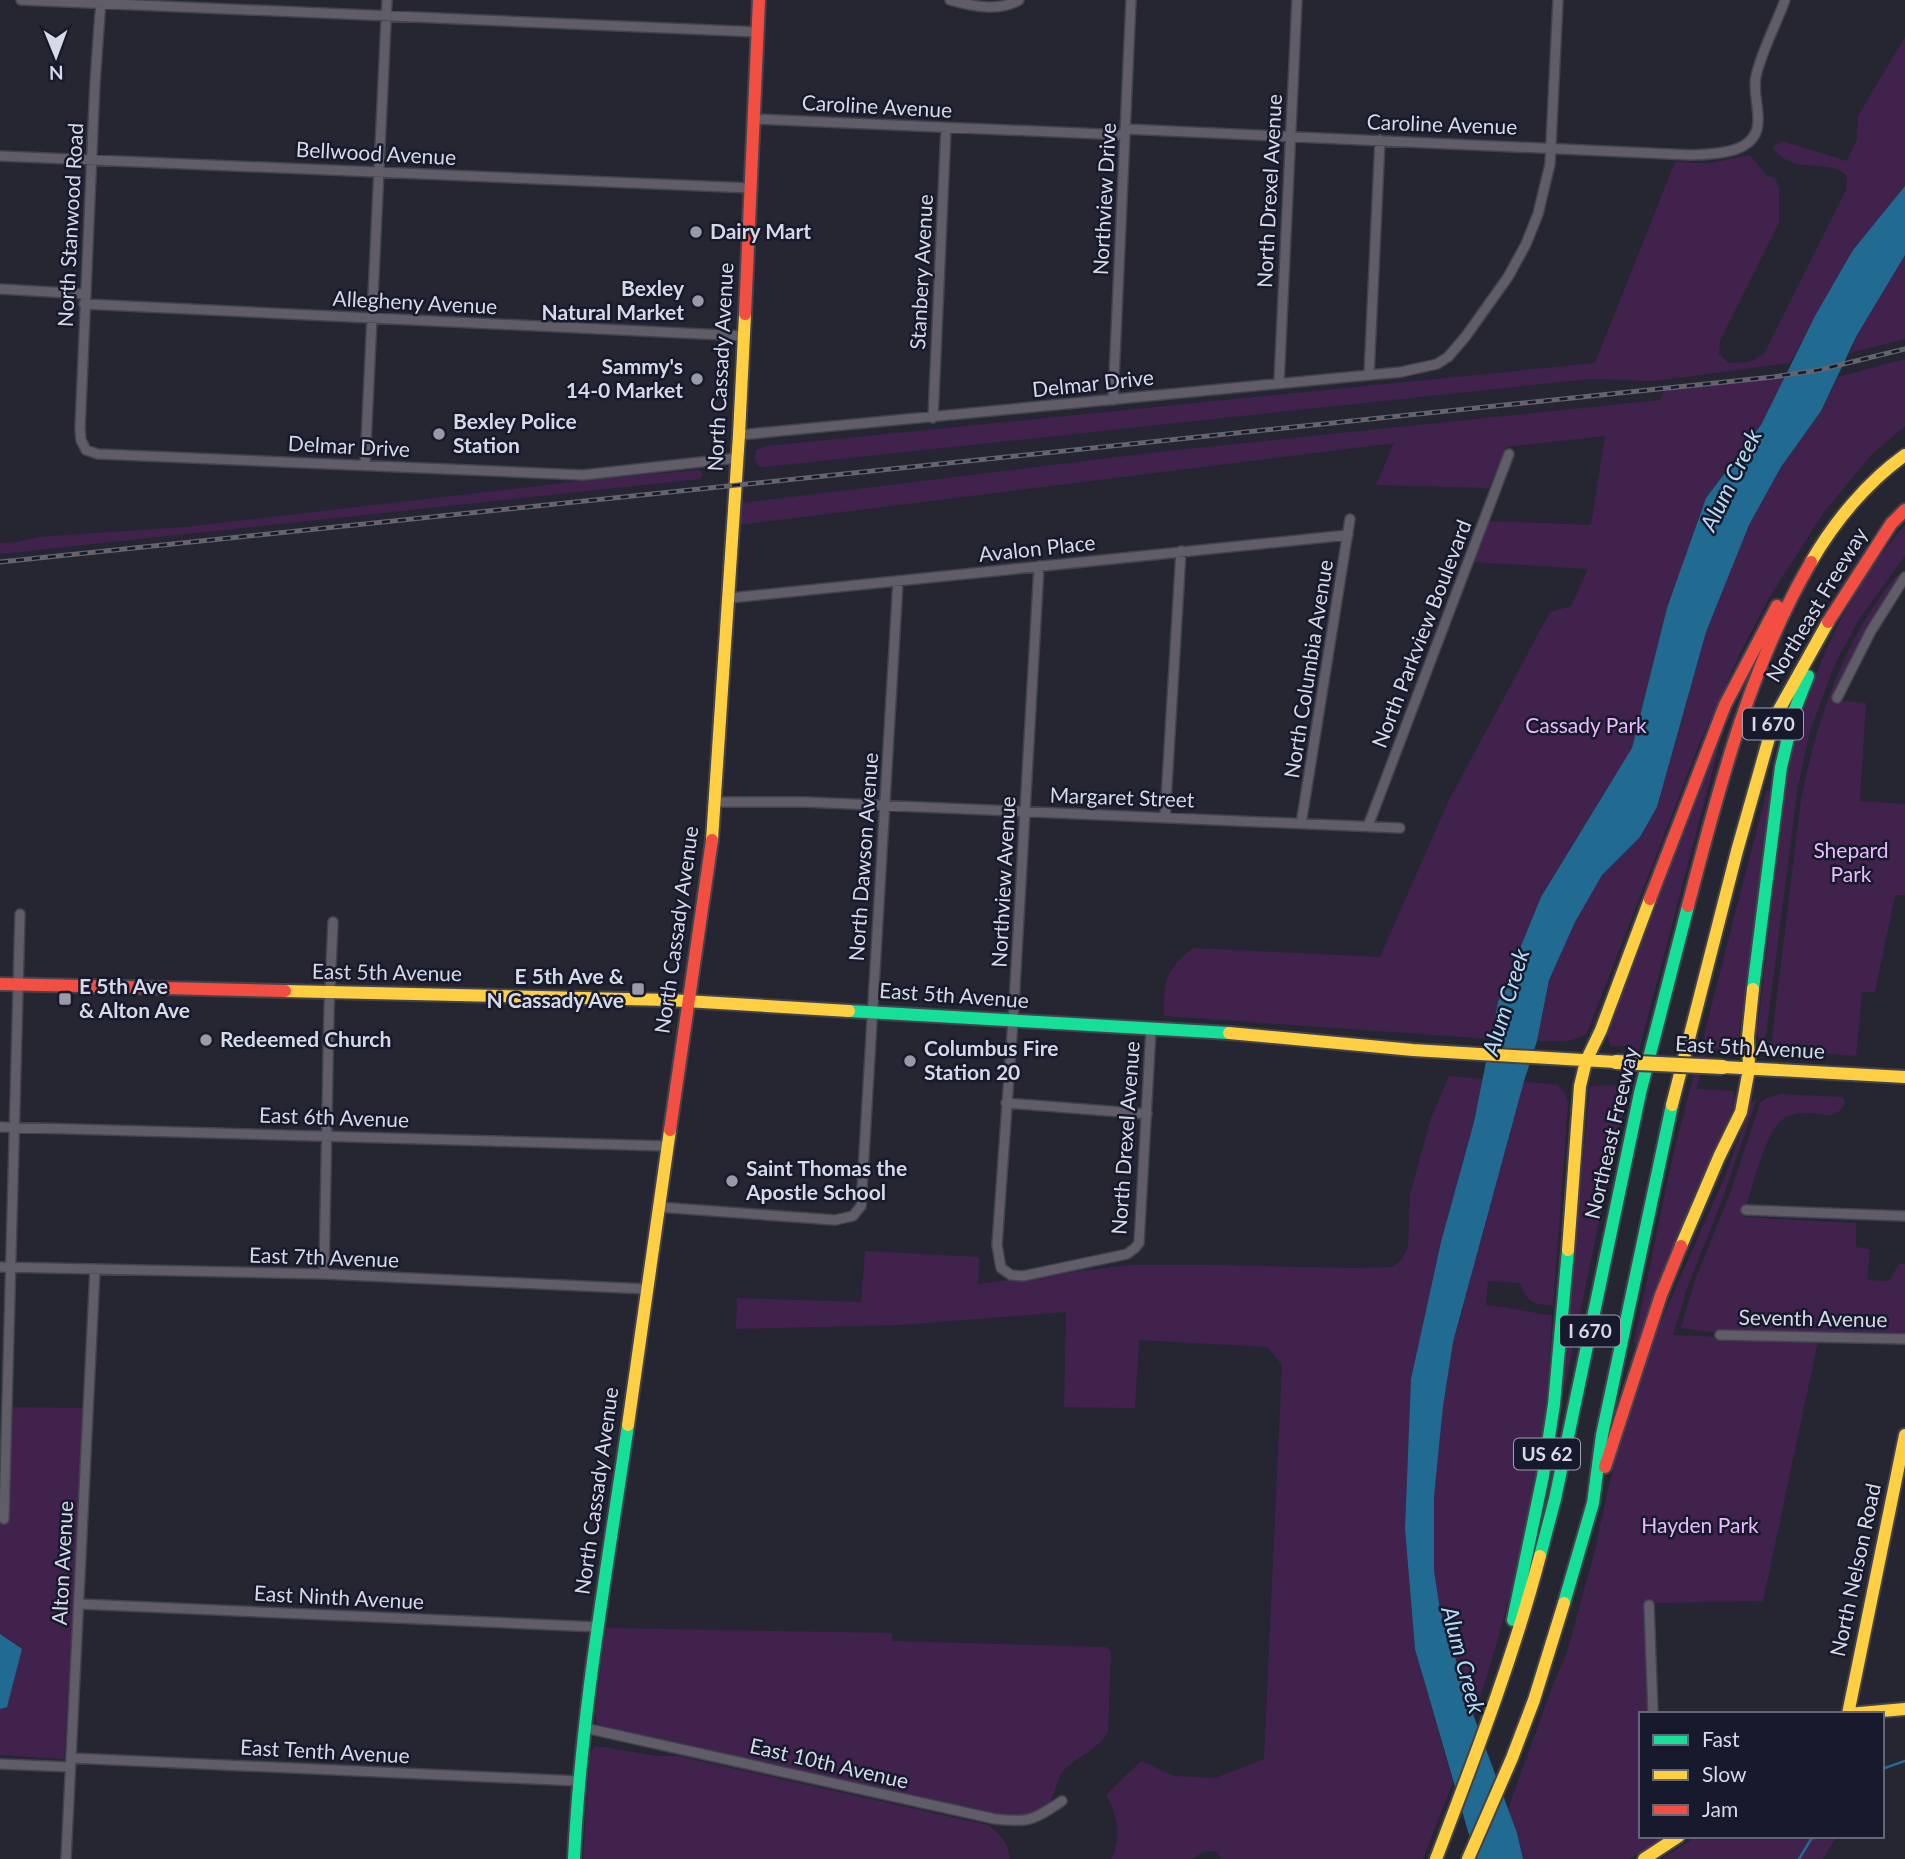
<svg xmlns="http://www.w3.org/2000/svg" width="1905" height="1859" font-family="Lato,sans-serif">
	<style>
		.green { fill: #41224d }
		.water { fill: #216b93 }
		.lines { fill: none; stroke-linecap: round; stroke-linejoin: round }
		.stream { stroke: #216b93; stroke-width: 2.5 }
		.street-casing { stroke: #42434d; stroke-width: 12 }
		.fast-casing { stroke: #42434d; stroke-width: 16 }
		.slow-casing { stroke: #42434d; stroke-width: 16 }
		.jam-casing { stroke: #42434d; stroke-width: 16 }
		.street { stroke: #605d68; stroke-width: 9 }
		.fast { stroke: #16e098; stroke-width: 12 }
		.slow { stroke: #ffcf43; stroke-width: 12 }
		.jam { stroke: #f24e42; stroke-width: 12 }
		.rail-casing { stroke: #65636d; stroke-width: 5 }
		.rail { stroke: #171a2c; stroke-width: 2.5; stroke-dasharray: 8; stroke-linecap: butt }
		.slow-bridge-casing { stroke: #42434d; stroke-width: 18; stroke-linecap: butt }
		.slow-bridge { stroke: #ffcf43; stroke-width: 14 }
		.poi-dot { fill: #989aa7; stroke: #171a2c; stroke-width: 2.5 }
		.labels { text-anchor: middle; stroke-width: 5; stroke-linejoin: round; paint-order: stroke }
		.shield { fill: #171a2c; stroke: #9da0ae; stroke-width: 2 }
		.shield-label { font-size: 19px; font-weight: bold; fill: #d6d9e6 }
		.street-label { font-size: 21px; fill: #d6d9e6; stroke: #171a2c }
		.poi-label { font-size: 21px; font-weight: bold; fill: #d6d9e6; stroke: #171a2c; text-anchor: start }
		.park-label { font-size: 21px; fill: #ebbafd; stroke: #171a2c }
		.water-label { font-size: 23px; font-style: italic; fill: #b6dcf5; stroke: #171a2c }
	</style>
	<rect width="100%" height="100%" fill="#252631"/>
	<path class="green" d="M 1905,37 L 1905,186 L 1853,250 L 1790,363 L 1654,381 L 1589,379 L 765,467 L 759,467 L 754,459 L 756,450 L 766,446 L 1595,363 L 1675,162 L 1710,163 L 1750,155 L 1767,176 L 1775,178 L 1779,188 L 1779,223 L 1720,341 L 1719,354 L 1729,363 L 1749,362 L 1764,354 L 1846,190 L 1847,176 C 1827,156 1795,178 1772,147 L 1782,141 L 1847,161 L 1857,139 L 1858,116 Z
		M 1905,255 L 1905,339 L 1850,353 L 1857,335 Z
		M 1905,359 L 1905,426 L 1873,453 L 1824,512 L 1769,598 L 1741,651 L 1700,742 L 1587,1033 C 1574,1044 1554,1041 1537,1041 L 1549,980 L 1575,921 L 1602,875 L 1640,837 L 1657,807 L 1706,632 L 1749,525 L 1781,467 L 1821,411 L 1838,377 Z
		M 1786,375 L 1761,425 L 1706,498 L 1667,608 L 1632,748 L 1541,897 L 1498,1002 L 1491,1039 L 1164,1016 C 1164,981 1165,970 1193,948 L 1380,957 L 1448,802 L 1550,612 L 1571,606 L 1588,569 L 1474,562 L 1489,521 L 1591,525 L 1605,436 L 1506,447 L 1489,488 L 1376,485 L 1394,443 L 739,525 L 741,503 L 1167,451 L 1660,400 L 1665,388 Z
		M 699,470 L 703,474 L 700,479 L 0,554 L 0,543 L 17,542 L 38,537 L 184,527 L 598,479 Z
		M 1905,525 L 1905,556 L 1859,619 L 1834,666 L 1810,731 L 1798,786 L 1766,1034 L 1764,1044 L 1762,1046 L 1754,1027 L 1758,1026 L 1786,782 C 1804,687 1842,597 1905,525 Z
		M 1897,575 L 1901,578 L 1849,662 L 1835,700 L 1866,703 L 1860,801 L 1905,804 L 1905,895 L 1895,895 L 1875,992 L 1862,992 L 1856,1056 L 1782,1050 L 1771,1046 L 1801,799 C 1817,719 1844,638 1897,575 Z
		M 1717,737 L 1721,738 L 1618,1130 L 1565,1386 L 1561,1386 L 1590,1086 L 1622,1085 L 1634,1046 L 1610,1046 L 1607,1032 Z
		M 1767,790 L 1771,791 L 1739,1036 L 1734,1048 L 1730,1050 L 1708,1049 L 1696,1089 L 1734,1091 L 1735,1103 L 1638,1346 L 1634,1343 L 1672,1159 Z
		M 1449,1076 L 1483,1079 L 1474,1122 L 1441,1242 L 1411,1379 L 1405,1529 L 1415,1649 L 1453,1782 L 1423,1859 L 1221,1859 L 1216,1851 L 1206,1851 L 1192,1859 L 1111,1859 C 1123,1839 1117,1814 1106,1795 L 1141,1761 L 1174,1776 L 1215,1778 L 1264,1759 L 1282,1365 L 1267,1347 L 1139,1340 L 1135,1408 L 1064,1407 L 1066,1312 L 900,1325 L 736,1329 L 737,1298 L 861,1302 L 865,1251 L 979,1257 L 978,1284 L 1130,1265 L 1213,1265 L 1355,1268 L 1393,1267 L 1402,1259 L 1408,1248 L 1410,1194 L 1431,1118 Z
		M 1508,1080 L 1558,1085 L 1566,1095 L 1568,1104 L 1553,1306 C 1531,1303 1529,1304 1520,1283 L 1488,1281 L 1486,1305 C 1509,1307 1530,1313 1552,1315 C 1550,1347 1549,1379 1545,1411 C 1533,1515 1506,1618 1474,1717 L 1470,1703 L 1422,1608 L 1435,1376 L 1459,1321 L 1470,1280 Z
		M 1781,1094 L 1843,1097 L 1845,1103 L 1841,1110 L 1830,1116 C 1816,1113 1794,1110 1782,1120 C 1765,1132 1750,1195 1743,1217 L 1856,1223 L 1856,1247 L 1870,1249 L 1867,1280 L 1889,1281 L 1899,1264 L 1905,1264 L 1905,1336 L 1814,1332 L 1710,1332 L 1681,1328 L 1695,1280 L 1731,1191 L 1760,1103 L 1766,1098 Z
		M 1757,1098 L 1722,1200 L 1687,1288 L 1673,1335 L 1818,1341 L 1763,1601 L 1654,1603 L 1658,1714 L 1641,1714 L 1641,1836 L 1667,1836 L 1629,1859 L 1523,1859 L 1517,1833 L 1508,1809 L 1552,1687 L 1567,1652 L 1593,1558 L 1620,1437 L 1655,1335 L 1728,1169 L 1747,1115 L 1749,1105 Z
		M 13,1407 L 85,1408 L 64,1759 L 0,1755 L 0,1523 L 9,1523 Z
		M 606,1628 L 892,1633 L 892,1641 L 1106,1647 L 1111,1651 L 1108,1732 C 1099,1748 1079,1756 1066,1768 C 1057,1776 1057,1787 1052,1798 C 1045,1815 1019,1817 1003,1817 L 602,1728 L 596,1721 L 595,1712 Z
		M 598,1746 L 657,1756 L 677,1756 L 988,1825 C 1001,1835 1009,1843 1010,1859 L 583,1859 L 590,1753 L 594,1747 Z
		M 1697,1836 L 1837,1836 L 1823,1859 L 1662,1859 Z"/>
	<path class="water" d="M 1905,186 L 1905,255 L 1857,335 L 1821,411 L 1781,467 L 1749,525 L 1706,632 L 1657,807 L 1640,837 L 1602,875 L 1575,922 L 1549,980 L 1537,1041 L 1524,1081 L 1453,1342 L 1443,1406 L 1434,1496 L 1434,1571 L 1440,1610 L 1474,1717 L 1517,1833 L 1523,1859 L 1476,1859 L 1415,1649 L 1405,1529 L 1411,1379 L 1441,1242 L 1474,1122 L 1498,1002 L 1541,897 L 1632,748 L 1667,608 L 1706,498 L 1761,425 L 1815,316 L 1853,250 Z
		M 0,1634 L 22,1649 L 7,1707 L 0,1709 Z"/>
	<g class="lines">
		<path class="stream" d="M 1882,1769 L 1905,1761
			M 1799,1859 L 1813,1836"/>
		<g class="street-casing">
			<path id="street" d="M 21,0 L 758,32
				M 101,0 L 95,82 L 80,429 L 81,440 L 86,450 L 98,454 L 583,475 L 737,458
				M 950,0 C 971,6 999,12 1019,0
				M 754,119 L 1125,135
				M 1125,129 L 1691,155 C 1716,154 1760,154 1758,118 C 1758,103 1753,91 1756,76 C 1762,50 1776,25 1785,0
				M 0,156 L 751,188
				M 0,289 L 85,294
				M 84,304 L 744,336
				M 1369,375 L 1380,140
				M 1279,383 L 1297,0
				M 1113,400 L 1131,0
				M 933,418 L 946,128
				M 739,435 L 1401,372 L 1437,364 L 1448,357 L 1466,336 L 1508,277 L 1526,244 L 1538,214 L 1550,164 L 1558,0
				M 365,465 L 387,0
				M 1039,566 L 1013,1021 L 997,1245 L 1001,1268 L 1011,1275 L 1023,1276 L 1127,1254 L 1135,1248 L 1139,1243 L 1151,1029
				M 730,598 L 1348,535
				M 1837,698 L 1871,631 L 1905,577
				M 716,802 L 805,802 L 1400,828
				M 1165,817 L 1181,551
				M 1301,824 L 1350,519
				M 1368,826 L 1509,454
				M 1006,1103 L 1147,1114
				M 0,1127 L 667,1146
				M 658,1207 L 835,1220 L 853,1216 L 861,1206 L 898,581
				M 1746,1210 L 1905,1216
				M 0,1267 L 324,1274 L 647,1289
				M 324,1274 L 329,1010 L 333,922
				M 1720,1335 L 1905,1339
				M 4,1519 L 20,914
				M 79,1604 L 598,1627
				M 1649,1605 L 1653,1714
				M 585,1728 L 995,1819 C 1029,1823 1034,1820 1062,1801
				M 71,1758 L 578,1781
				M 0,1764 L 70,1767
				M 66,1859 L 95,1269"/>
		</g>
		<g class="fast-casing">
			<path id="fast" d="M 1753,989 L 1781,767 L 1795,709 L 1808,676
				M 849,1011 L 1229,1033
				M 1540,1556 L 1555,1499 L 1640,1093 L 1688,906
				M 1564,1603 L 1593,1503 L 1602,1435 L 1672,1105
				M 1513,1620 L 1543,1476 L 1554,1404 L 1568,1250
				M 574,1859 C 581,1713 607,1569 628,1425"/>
		</g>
		<g class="slow-casing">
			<path id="slow" d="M 1811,562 C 1834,522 1867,482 1905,455
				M 712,840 L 739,435 L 745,314
				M 285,991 L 669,1000 L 849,1011
				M 1229,1033 L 1413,1050 L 1616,1062
				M 1723,1067 L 1905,1077
				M 1672,1105 L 1737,851 L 1775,717 L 1828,622
				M 1681,1246 L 1719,1157 L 1741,1112 L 1749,1069 L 1748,1037 L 1753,989
				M 1568,1250 L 1580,1086 L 1586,1061 L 1601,1030 L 1650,899
				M 628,1425 L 670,1130
				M 1905,1435 L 1848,1714 L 1905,1709
				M 1436,1859 C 1474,1759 1513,1659 1540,1556
				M 1468,1859 L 1512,1758 L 1534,1700 L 1564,1603
				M 1644,1859 L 1679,1836"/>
		</g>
		<g class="jam-casing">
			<path id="jam" d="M 745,314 L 759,0
				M 1828,622 L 1891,524 L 1905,510
				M 1650,899 L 1725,705 L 1777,606
				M 1688,906 C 1719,788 1749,668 1811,562
				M 0,984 L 285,991
				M 670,1130 L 712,840
				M 1605,1467 L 1661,1295 L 1681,1246"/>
		</g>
		<use href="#street" class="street"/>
		<use href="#fast" class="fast"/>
		<use href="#slow" class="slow"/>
		<use href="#jam" class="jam"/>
		<g class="rail-casing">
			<path id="rail" d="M 0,562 L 1773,377 L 1819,370 L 1905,349"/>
		</g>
		<use href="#rail" class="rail"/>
		<g class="slow-bridge-casing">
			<path id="slow-bridge" d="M 1616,1062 L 1723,1067"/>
		</g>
		<use href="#slow-bridge" class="slow-bridge"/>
	</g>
	<g class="poi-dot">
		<circle cx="696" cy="232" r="7"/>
		<circle cx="698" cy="301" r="7"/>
		<circle cx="697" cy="379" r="7"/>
		<circle cx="439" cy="434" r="7"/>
		<rect x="631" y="982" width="14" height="14" rx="3.5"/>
		<rect x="58" y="992" width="14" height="14" rx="3.5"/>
		<circle cx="206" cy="1040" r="7"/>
		<circle cx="910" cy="1061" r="7"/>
		<circle cx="732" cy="1181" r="7"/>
	</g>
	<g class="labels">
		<g class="shield">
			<rect x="1743" y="708.5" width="60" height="31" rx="5"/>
			<rect x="1560" y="1315.5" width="60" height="31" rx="5"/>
			<rect x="1514" y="1438.5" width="66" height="31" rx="5"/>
		</g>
		<g class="shield-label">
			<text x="1773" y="731">I 670</text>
			<text x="1590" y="1338">I 670</text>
			<text x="1547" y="1461">US 62</text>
		</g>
		<g class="street-label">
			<text transform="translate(877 107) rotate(3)" y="7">Caroline Avenue</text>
			<text transform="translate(1442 125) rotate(2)" y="7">Caroline Avenue</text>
			<text transform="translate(376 154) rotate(3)" y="7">Bellwood Avenue</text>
			<text transform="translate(1270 191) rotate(-87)" y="7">North Drexel Avenue</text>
			<text transform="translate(1105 199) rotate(-87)" y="7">Northview Drive</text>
			<text transform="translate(71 225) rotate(-87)" y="7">North Stanwood Road</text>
			<text transform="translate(922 272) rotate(-87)" y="7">Stanbery Avenue</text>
			<text transform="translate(415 303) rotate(3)" y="7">Allegheny Avenue</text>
			<text transform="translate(721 367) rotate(-87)" y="7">North Cassady Avenue</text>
			<text transform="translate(1093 384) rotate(-6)" y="7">Delmar Drive</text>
			<text transform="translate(349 447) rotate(3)" y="7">Delmar Drive</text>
			<text transform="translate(1037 549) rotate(-6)" y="7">Avalon Place</text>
			<text transform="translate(1817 605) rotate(-59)" y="7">Northeast Freeway</text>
			<text transform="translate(1422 634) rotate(-69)" y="7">North Parkview Boulevard</text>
			<text transform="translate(1309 669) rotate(-81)" y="7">North Columbia Avenue</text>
			<text transform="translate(1122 798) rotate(2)" y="7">Margaret Street</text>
			<text transform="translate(864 857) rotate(-86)" y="7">North Dawson Avenue</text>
			<text transform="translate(1004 882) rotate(-87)" y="7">Northview Avenue</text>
			<text transform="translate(677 930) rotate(-82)" y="7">North Cassady Avenue</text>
			<text transform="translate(387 973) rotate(1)" y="7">East 5th Avenue</text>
			<text transform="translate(954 996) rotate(4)" y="7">East 5th Avenue</text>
			<text transform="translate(1750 1048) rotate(3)" y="7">East 5th Avenue</text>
			<text transform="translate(334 1118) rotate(2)" y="7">East 6th Avenue</text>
			<text transform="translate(1612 1133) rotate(-77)" y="7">Northeast Freeway</text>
			<text transform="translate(1126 1138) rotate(-86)" y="7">North Drexel Avenue</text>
			<text transform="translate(324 1258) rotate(2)" y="7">East 7th Avenue</text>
			<text transform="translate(1813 1319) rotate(1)" y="7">Seventh Avenue</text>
			<text transform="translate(597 1491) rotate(-82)" y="7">North Cassady Avenue</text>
			<text transform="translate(63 1563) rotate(-87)" y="7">Alton Avenue</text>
			<text transform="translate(1856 1570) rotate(-78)" y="7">North Nelson Road</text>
			<text transform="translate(339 1598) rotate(3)" y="7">East Ninth Avenue</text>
			<text transform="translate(325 1752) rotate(3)" y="7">East Tenth Avenue</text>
			<text transform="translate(829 1764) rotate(13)" y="7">East 10th Avenue</text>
		</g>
		<g class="poi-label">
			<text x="710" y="239">Dairy Mart</text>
			<text x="684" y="296" text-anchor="end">Bexley<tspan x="684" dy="24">Natural Market</tspan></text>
			<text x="683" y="374" text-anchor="end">Sammy's<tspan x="683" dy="24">14-0 Market</tspan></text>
			<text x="453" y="429">Bexley Police<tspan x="453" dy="24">Station</tspan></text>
			<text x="624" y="984" text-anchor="end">E 5th Ave &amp;<tspan x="624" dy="24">N Cassady Ave</tspan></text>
			<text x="79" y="994">E 5th Ave<tspan x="79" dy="24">&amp; Alton Ave</tspan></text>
			<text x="220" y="1047">Redeemed Church</text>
			<text x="924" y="1056">Columbus Fire<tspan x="924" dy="24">Station 20</tspan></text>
			<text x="746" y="1176">Saint Thomas the<tspan x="746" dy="24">Apostle School</tspan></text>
		</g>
		<g class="park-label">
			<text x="1586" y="733">Cassady Park</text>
			<text x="1851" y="858">Shepard<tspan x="1851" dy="24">Park</tspan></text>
			<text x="1700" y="1533">Hayden Park</text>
		</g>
		<g class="water-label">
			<text transform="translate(1731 480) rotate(-64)" y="8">Alum Creek</text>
			<text transform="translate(1506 1002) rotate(-73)" y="8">Alum Creek</text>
			<text transform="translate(1463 1660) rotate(75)" y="8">Alum Creek</text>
		</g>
	</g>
	<rect x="1639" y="1712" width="245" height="126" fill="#171a2c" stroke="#636676" stroke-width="2"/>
	<rect x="1653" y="1735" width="35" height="10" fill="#16e098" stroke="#636676" stroke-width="2"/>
	<text x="1702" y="1747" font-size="21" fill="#d6d9e6">Fast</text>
	<rect x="1653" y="1770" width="35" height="10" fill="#ffcf43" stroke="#636676" stroke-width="2"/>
	<text x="1702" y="1782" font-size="21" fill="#d6d9e6">Slow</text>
	<rect x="1653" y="1805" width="35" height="10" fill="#f24e42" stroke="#636676" stroke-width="2"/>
	<text x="1702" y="1817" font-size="21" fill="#d6d9e6">Jam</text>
	<g transform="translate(56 56) rotate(179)" stroke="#171a2c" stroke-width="5" paint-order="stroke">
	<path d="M0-5L12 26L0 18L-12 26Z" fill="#d6d9e6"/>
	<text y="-10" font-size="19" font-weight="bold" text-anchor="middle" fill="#d6d9e6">N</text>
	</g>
</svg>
